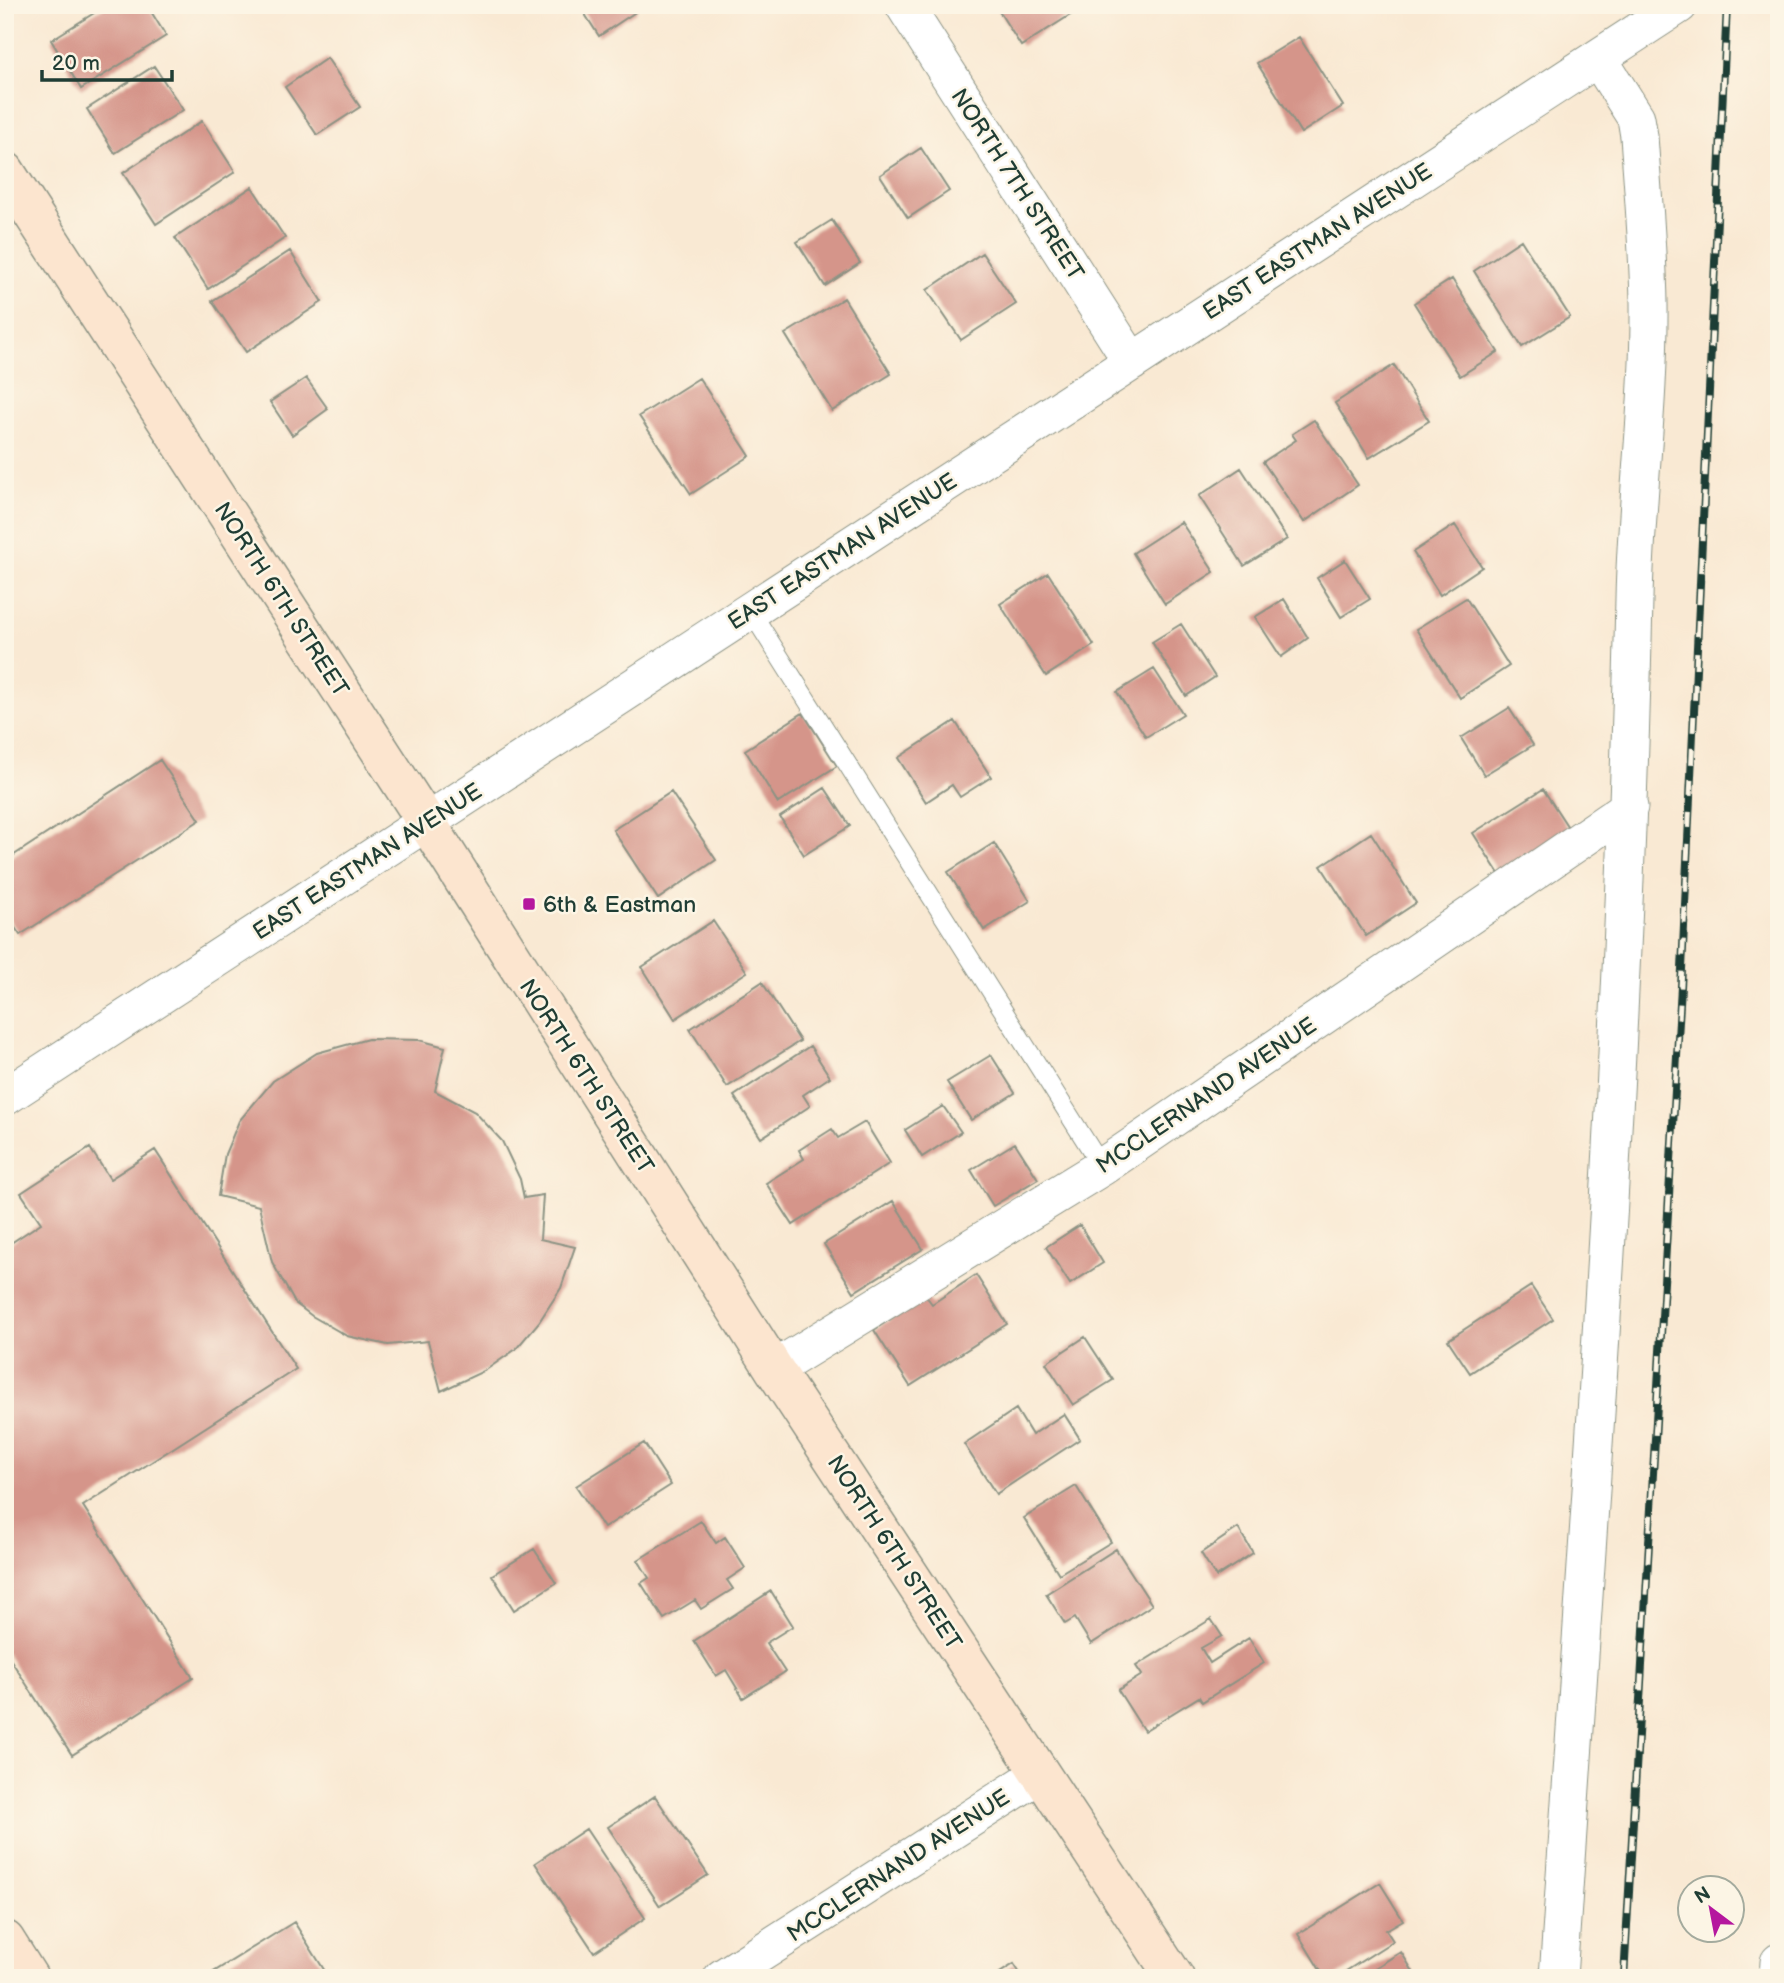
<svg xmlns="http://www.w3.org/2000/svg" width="1784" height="1983" font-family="'Balsamiq Sans',sans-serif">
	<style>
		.building { fill: #d5958a }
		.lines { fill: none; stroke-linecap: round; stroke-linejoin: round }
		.service-casing { stroke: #8c9384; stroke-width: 20 }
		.minor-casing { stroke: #8c9384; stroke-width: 39 }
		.secondary-casing { stroke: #8c9384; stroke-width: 41 }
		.service { stroke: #fff; stroke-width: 18 }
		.minor { stroke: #fff; stroke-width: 37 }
		.secondary { stroke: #fce5cf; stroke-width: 38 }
		.rail-casing { stroke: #1f3d34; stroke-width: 8 }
		.rail { stroke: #fcf5e5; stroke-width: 5; stroke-dasharray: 16; stroke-linecap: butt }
		.poi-dot { fill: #b5179e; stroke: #fcf5e5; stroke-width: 2.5 }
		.labels { text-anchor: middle; stroke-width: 5; stroke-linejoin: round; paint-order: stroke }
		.street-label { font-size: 23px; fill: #1f3d34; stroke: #fcf5e5 }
		.poi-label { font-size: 23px; fill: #1f3d34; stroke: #fcf5e5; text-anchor: start }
	</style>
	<rect width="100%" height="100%" fill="#fcf5e5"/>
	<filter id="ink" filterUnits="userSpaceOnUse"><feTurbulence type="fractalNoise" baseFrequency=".0143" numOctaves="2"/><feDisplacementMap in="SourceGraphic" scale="14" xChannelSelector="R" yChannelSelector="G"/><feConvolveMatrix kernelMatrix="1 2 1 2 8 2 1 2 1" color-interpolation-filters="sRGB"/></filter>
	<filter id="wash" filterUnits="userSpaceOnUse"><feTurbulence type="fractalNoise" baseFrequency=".00686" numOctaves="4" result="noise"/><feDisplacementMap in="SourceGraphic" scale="28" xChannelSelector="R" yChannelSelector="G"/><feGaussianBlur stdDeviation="1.57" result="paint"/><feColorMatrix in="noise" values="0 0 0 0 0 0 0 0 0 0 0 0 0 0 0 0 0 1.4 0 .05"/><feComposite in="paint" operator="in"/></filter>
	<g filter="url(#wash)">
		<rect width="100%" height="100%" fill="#f9e9d3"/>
		<g id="blocks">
			<path class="building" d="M 107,5 L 147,5 L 166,36 L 81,89 L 51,40 Z
				M 579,5 L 634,5 L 637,11 L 599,36 Z
				M 995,5 L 1070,5 L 1075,12 L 1021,46 Z
				M 1299,37 L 1343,106 L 1301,133 L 1257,63 Z
				M 327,58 L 360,107 L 317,135 L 285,87 Z
				M 154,66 L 183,110 L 115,153 L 87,109 Z
				M 202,121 L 235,172 L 156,224 L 123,173 Z
				M 921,148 L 949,191 L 908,218 L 880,175 Z
				M 252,187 L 285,238 L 208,289 L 175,238 Z
				M 832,220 L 860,263 L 825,286 L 797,242 Z
				M 1521,240 L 1570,317 L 1522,347 L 1474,271 Z
				M 290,251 L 322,302 L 246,352 L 212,301 Z
				M 982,253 L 1016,304 L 961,340 L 927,290 Z
				M 1452,279 L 1498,352 L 1460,376 L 1414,303 Z
				M 844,298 L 891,374 L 832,411 L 785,334 Z
				M 1394,365 L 1429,421 L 1369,458 L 1335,403 Z
				M 306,378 L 328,409 L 292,435 L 270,402 Z
				M 699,378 L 750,456 L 691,494 L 639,416 Z
				M 1314,420 L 1358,485 L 1304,522 L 1263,462 L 1296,440 L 1292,434 Z
				M 1241,468 L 1287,539 L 1244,566 L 1199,496 Z
				M 1181,522 L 1214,572 L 1165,604 L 1133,553 Z
				M 1455,525 L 1482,567 L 1440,595 L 1413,552 Z
				M 1345,560 L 1370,599 L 1341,617 L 1317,578 Z
				M 1048,573 L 1094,645 L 1046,676 L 1000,604 Z
				M 1466,598 L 1509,666 L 1460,698 L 1416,629 Z
				M 1284,599 L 1308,638 L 1281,657 L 1255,617 Z
				M 1181,624 L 1215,677 L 1186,696 L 1152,642 Z
				M 1154,669 L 1183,714 L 1146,737 L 1117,692 Z
				M 1509,708 L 1533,745 L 1484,775 L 1461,738 Z
				M 803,713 L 837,766 L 778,803 L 745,750 Z
				M 955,721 L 991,777 L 960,797 L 952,785 L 926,802 L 898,758 Z
				M 160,760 L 200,820 L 20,935 L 5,913 L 5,861 Z
				M 825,788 L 850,826 L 804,855 L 780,817 Z
				M 1543,789 L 1571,832 L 1501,877 L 1473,833 Z
				M 671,792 L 716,860 L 658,899 L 613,830 Z
				M 1371,833 L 1416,903 L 1366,936 L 1321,866 Z
				M 994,843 L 1030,901 L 984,930 L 948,872 Z
				M 713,921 L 747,972 L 675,1019 L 642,967 Z
				M 762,982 L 800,1041 L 727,1087 L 690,1029 Z
				M 368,1039 L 419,1040 L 445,1047 L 435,1091 L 475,1112 L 502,1141 L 520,1179 L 524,1198 L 543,1195 L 540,1239 L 575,1247 L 561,1288 L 539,1322 L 516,1349 L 486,1370 L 441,1391 L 428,1341 L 388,1345 L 347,1336 L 312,1316 L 295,1303 L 272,1262 L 259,1206 L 218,1196 L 225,1154 L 239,1121 L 273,1081 L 317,1053 Z
				M 810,1046 L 830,1077 L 803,1095 L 810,1106 L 761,1138 L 734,1096 Z
				M 991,1055 L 1015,1093 L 971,1120 L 947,1082 Z
				M 943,1106 L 961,1132 L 922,1157 L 905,1130 Z
				M 865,1122 L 890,1163 L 793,1225 L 766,1183 L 804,1159 L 799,1150 L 832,1129 L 838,1138 Z
				M 1015,1143 L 1038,1179 L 993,1206 L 971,1170 Z
				M 90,1148 L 110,1179 L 155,1150 L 296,1369 L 83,1506 L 193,1678 L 72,1755 L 5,1651 L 5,1247 L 41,1223 L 21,1193 Z
				M 893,1201 L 923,1249 L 854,1292 L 824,1244 Z
				M 1080,1225 L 1103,1263 L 1070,1284 L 1046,1247 Z
				M 976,1275 L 1007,1324 L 910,1386 L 874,1330 L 926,1296 L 932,1304 Z
				M 1531,1286 L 1553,1319 L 1470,1373 L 1448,1340 Z
				M 1085,1337 L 1113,1380 L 1073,1405 L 1046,1363 Z
				M 1016,1409 L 1032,1435 L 1064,1414 L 1080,1439 L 996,1494 L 964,1444 Z
				M 644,1443 L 671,1485 L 604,1528 L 576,1486 Z
				M 1076,1486 L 1111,1542 L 1059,1574 L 1024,1518 Z
				M 701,1521 L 716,1543 L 725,1537 L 745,1568 L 727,1580 L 733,1589 L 701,1609 L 695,1600 L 664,1619 L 641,1583 L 649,1578 L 638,1560 Z
				M 1238,1528 L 1253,1553 L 1216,1577 L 1201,1553 Z
				M 534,1549 L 556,1583 L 514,1610 L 492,1575 Z
				M 1116,1549 L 1152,1605 L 1091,1644 L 1075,1618 L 1065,1624 L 1046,1594 Z
				M 771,1591 L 793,1626 L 766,1643 L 785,1672 L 743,1698 L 726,1670 L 716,1676 L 694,1641 Z
				M 1211,1619 L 1222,1636 L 1201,1648 L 1210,1663 L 1249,1638 L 1264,1663 L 1202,1702 L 1199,1697 L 1144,1731 L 1118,1690 L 1142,1675 L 1136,1666 Z
				M 655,1796 L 708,1875 L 660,1906 L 608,1827 Z
				M 586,1829 L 645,1918 L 594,1952 L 535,1863 Z
				M 1380,1883 L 1403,1920 L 1386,1930 L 1393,1941 L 1335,1978 L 1325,1978 L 1298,1934 Z
				M 294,1922 L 328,1976 L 204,1978 Z
				M 1401,1952 L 1417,1978 L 1359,1978 Z
				M 1014,1964 L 1023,1978 L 992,1978 Z"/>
		</g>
	</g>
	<g filter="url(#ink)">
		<use href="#blocks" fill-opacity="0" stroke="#8c9384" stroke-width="2"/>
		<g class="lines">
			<g class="service-casing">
				<path id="service" d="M 750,610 L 1102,1167"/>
			</g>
			<g class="minor-casing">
				<path id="minor" d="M 904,5 L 1132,362
					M 5,1097 L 1679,5
					M 774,1369 L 1102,1167 L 1629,807
					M 722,1978 L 1040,1774
					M 1558,1978 C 1589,1519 1624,1059 1634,599 C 1636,500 1650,402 1649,303 C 1648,248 1643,192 1639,136 L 1636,118 L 1598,58
					M 1778,1978 L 1779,1962"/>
			</g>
			<g class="secondary-casing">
				<path id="secondary" d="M 5,171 L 427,823 L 774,1369 L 1175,1978
					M 5,1940 L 29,1978"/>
			</g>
			<use href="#service" class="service"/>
			<use href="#minor" class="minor"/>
			<use href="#secondary" class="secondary"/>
			<g class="rail-casing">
				<path id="rail" d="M 1624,1978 L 1682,969 L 1727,5"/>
			</g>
			<use href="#rail" class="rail"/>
		</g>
	</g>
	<rect class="poi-dot" x="522" y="897" width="14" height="14" rx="3.5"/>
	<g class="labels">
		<g class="street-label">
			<text transform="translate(1018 184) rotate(57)" y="8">NORTH 7TH STREET</text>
			<text transform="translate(1317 241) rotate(-33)" y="8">EAST EASTMAN AVENUE</text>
			<text transform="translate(842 551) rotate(-33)" y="8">EAST EASTMAN AVENUE</text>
			<text transform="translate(282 599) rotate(57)" y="8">NORTH 6TH STREET</text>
			<text transform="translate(367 861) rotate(-33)" y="8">EAST EASTMAN AVENUE</text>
			<text transform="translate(587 1076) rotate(57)" y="8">NORTH 6TH STREET</text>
			<text transform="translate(1206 1095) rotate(-34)" y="8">MCCLERNAND AVENUE</text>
			<text transform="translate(895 1552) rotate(57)" y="8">NORTH 6TH STREET</text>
			<text transform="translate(898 1865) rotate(-33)" y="8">MCCLERNAND AVENUE</text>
		</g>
		<g class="poi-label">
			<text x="543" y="912">6th &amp; Eastman</text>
		</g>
	</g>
	<rect width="1784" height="1983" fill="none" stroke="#fcf5e5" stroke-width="28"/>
	<g transform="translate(1711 1909) rotate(328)"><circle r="33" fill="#fcf5e5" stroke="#a4ab9e" stroke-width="2"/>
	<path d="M0-5L12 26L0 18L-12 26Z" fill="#b5179e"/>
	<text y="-10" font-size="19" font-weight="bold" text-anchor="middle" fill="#1f3d34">N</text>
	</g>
	<path d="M42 70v10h130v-10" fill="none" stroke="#1f3d34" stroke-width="3.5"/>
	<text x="52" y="70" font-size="21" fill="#1f3d34" stroke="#fcf5e5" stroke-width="5" paint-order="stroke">20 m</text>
</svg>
